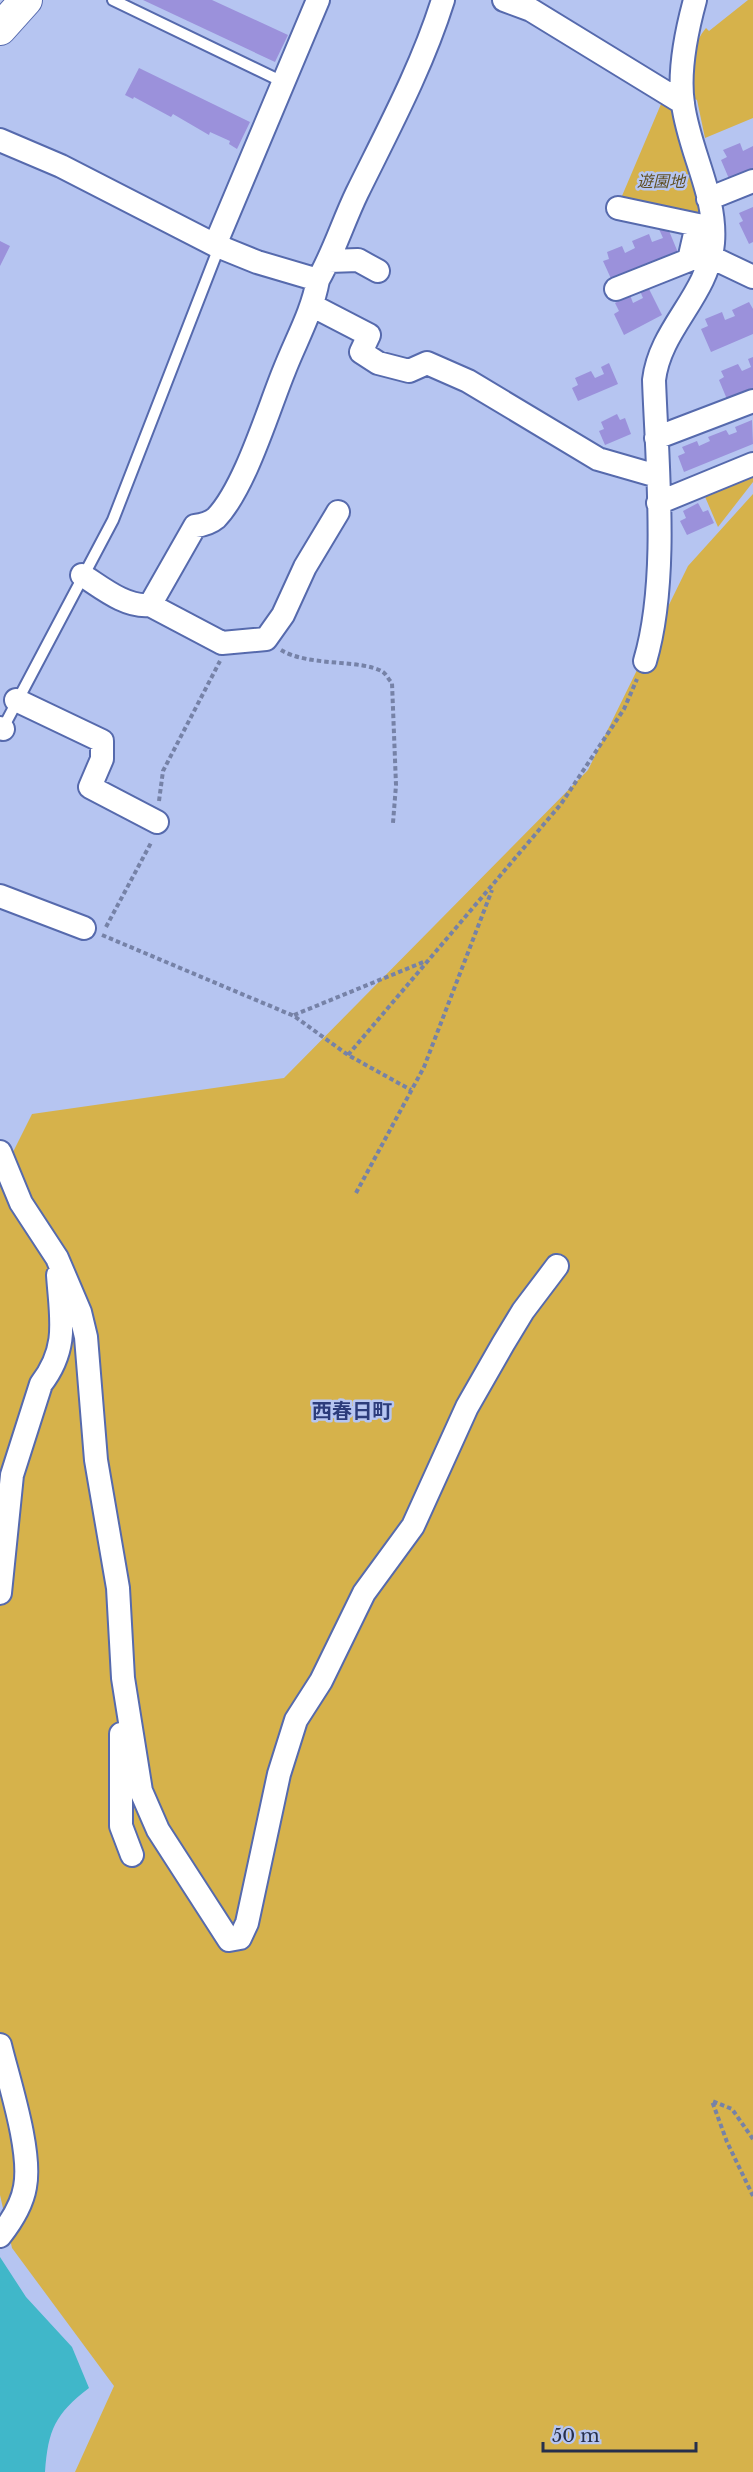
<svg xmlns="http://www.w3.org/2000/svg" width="753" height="2472" font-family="'Libre Baskerville','Noto Sans JP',serif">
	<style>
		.green { fill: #d6b24b }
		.water { fill: #40b7c9 }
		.building { fill: #9b91db }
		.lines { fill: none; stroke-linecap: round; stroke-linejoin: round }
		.lane-casing { stroke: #566aad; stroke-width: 14 }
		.street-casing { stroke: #566aad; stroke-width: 26 }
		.secondary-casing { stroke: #566aad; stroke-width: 34 }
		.path { stroke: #7682a7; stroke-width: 4; stroke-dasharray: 4.5 3; stroke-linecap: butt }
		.lane { stroke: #fff; stroke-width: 10 }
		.street { stroke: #fff; stroke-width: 22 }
		.secondary { stroke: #fff; stroke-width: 32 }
		.labels { text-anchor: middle; stroke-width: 5; stroke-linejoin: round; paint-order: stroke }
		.park-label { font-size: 16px; font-style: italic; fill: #605024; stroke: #b6c5f1 }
		.quarter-label { font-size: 20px; font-weight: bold; fill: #2c3c7b; stroke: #b6c5f1 }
	</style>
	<rect width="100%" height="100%" fill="#b6c5f1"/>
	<path class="green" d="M 748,0 L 753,0 L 753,118 L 705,138 L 697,100 L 692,98 C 691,73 689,48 706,28 L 709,31 Z
		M 664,97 L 675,102 L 702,221 L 619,203 Z
		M 753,474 L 753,482 L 718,527 L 703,492 Z
		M 753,494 L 753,2472 L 75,2472 L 114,2386 L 12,2248 L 0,2195 L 0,1178 L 32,1114 L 284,1078 L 588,770 L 688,566 Z"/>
	<path class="water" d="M 0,2257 L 26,2297 L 72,2347 L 89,2388 C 55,2414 48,2430 45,2472 L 0,2472 Z"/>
	<path class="building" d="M 143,0 L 212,0 L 288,35 L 275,62 Z
		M 139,68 L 250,122 L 237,149 L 229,144 L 230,141 L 210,132 L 209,135 L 173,114 L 171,117 L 134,97 L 133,99 L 125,95 Z
		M 740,143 L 743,151 L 753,146 L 753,171 L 730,181 L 721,160 L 727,157 L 723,150 Z
		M 753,207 L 753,242 L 749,244 L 739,223 L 743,221 L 739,213 Z
		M 667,226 L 679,255 L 613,283 L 603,261 L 609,259 L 607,252 L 622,246 L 625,253 L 635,248 L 632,241 L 649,234 L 652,242 L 663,238 L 659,229 Z
		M 0,241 L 10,246 L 0,266 Z
		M 648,287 L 662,315 L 624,335 L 614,314 L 619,311 L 615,303 L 630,295 L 633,303 L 643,298 L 640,291 Z
		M 749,302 L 753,309 L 753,334 L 711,352 L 701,329 L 708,326 L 705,319 L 722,312 L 725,320 L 735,316 L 732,310 Z
		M 753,357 L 753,393 L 729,404 L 719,380 L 724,377 L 721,371 L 738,364 L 742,371 L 751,367 L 748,359 Z
		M 609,363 L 618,384 L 578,401 L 572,388 L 578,385 L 575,378 L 591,371 L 595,378 L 604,374 L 601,367 Z
		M 617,414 L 620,420 L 625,418 L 631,434 L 605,445 L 599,431 L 604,429 L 601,422 Z
		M 752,420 L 753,444 L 684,472 L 678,456 L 685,453 L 682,447 L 697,441 L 699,446 L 710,441 L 708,437 L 726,430 L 729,435 L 737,432 L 735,427 Z
		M 698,503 L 703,512 L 708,510 L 714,523 L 687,535 L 680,521 L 686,518 L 683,511 Z"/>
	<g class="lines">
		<g class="lane-casing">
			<path id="lane" d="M 113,0 L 283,82
				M 2,730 L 113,520 L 216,255 L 215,245"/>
		</g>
		<g class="street-casing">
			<path id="street" d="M 504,0 L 531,10 L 683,103
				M 0,140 L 61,166 L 215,245
				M 708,199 L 753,181
				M 618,208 L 712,228
				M 711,257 L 753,277
				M 329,261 L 358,260 L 378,271
				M 318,280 C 334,252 343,222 357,193 C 388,130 422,67 443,0
				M 616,289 L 689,260 L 697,225
				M 313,306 L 369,335 L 361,352 L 378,363 L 409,371 L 427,363 L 468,381 L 598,459 L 657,476
				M 656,438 L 753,401
				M 658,503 L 753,464
				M 82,575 C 101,587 126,608 150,605 L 195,526 C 203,525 210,523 216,518 C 245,488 268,410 284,371 C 296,340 312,313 318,280 L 257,262 L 215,245 L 318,0
				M 150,605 L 222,643 L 266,639 L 283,615 L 305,567 L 338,512
				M 645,661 C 669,580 657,465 654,380 C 660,328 708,296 713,243 C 717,196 689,151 683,104 C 678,71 686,33 695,0
				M 16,700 L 102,741 L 102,759 L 90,787 L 157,822
				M 0,728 L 3,729
				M 0,896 L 84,928
				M 0,1152 L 21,1203 L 57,1258 L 80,1312 L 86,1337 L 96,1460 L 118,1588 L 123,1678 L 141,1791 L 158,1830 L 229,1940 L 240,1938 L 247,1923 L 279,1774 L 296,1720 L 321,1681 L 364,1593 L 413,1526 L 467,1407 L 503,1344 L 523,1311 L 557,1266
				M 0,1593 L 12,1475 L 41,1384 C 69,1348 61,1318 58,1275
				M 121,1734 L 121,1826 L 132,1855
				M 0,2045 C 9,2082 32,2151 25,2187 C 22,2205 11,2222 0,2236"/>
		</g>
		<g class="secondary-casing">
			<path id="secondary" d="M 0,29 L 26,0"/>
		</g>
		<path class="path" d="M 281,650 C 309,667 363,659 383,672 C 386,674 389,680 392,683 L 396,785 L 393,823
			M 159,801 L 163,771 L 220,661
			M 106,927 L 152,841
			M 102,935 L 294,1016 L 348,1055 L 411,1090
			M 294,1015 L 426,961
			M 348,1055 L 561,804 L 624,709 L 637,679
			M 356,1193 L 424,1067 L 492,890
			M 753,2139 L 732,2109 L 712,2101 L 727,2142 L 753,2196"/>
		<use href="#lane" class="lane"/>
		<use href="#street" class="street"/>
		<use href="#secondary" class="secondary"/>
	</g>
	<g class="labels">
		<g class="park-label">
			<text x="661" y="187">遊園地</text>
		</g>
		<g class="quarter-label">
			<text x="352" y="1418">西春日町</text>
		</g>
	</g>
	<path d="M543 2442v9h153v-9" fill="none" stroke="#262f4c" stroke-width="3"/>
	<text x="552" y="2442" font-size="18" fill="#262f4c" stroke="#b6c5f1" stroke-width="4.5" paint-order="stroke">50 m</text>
</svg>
